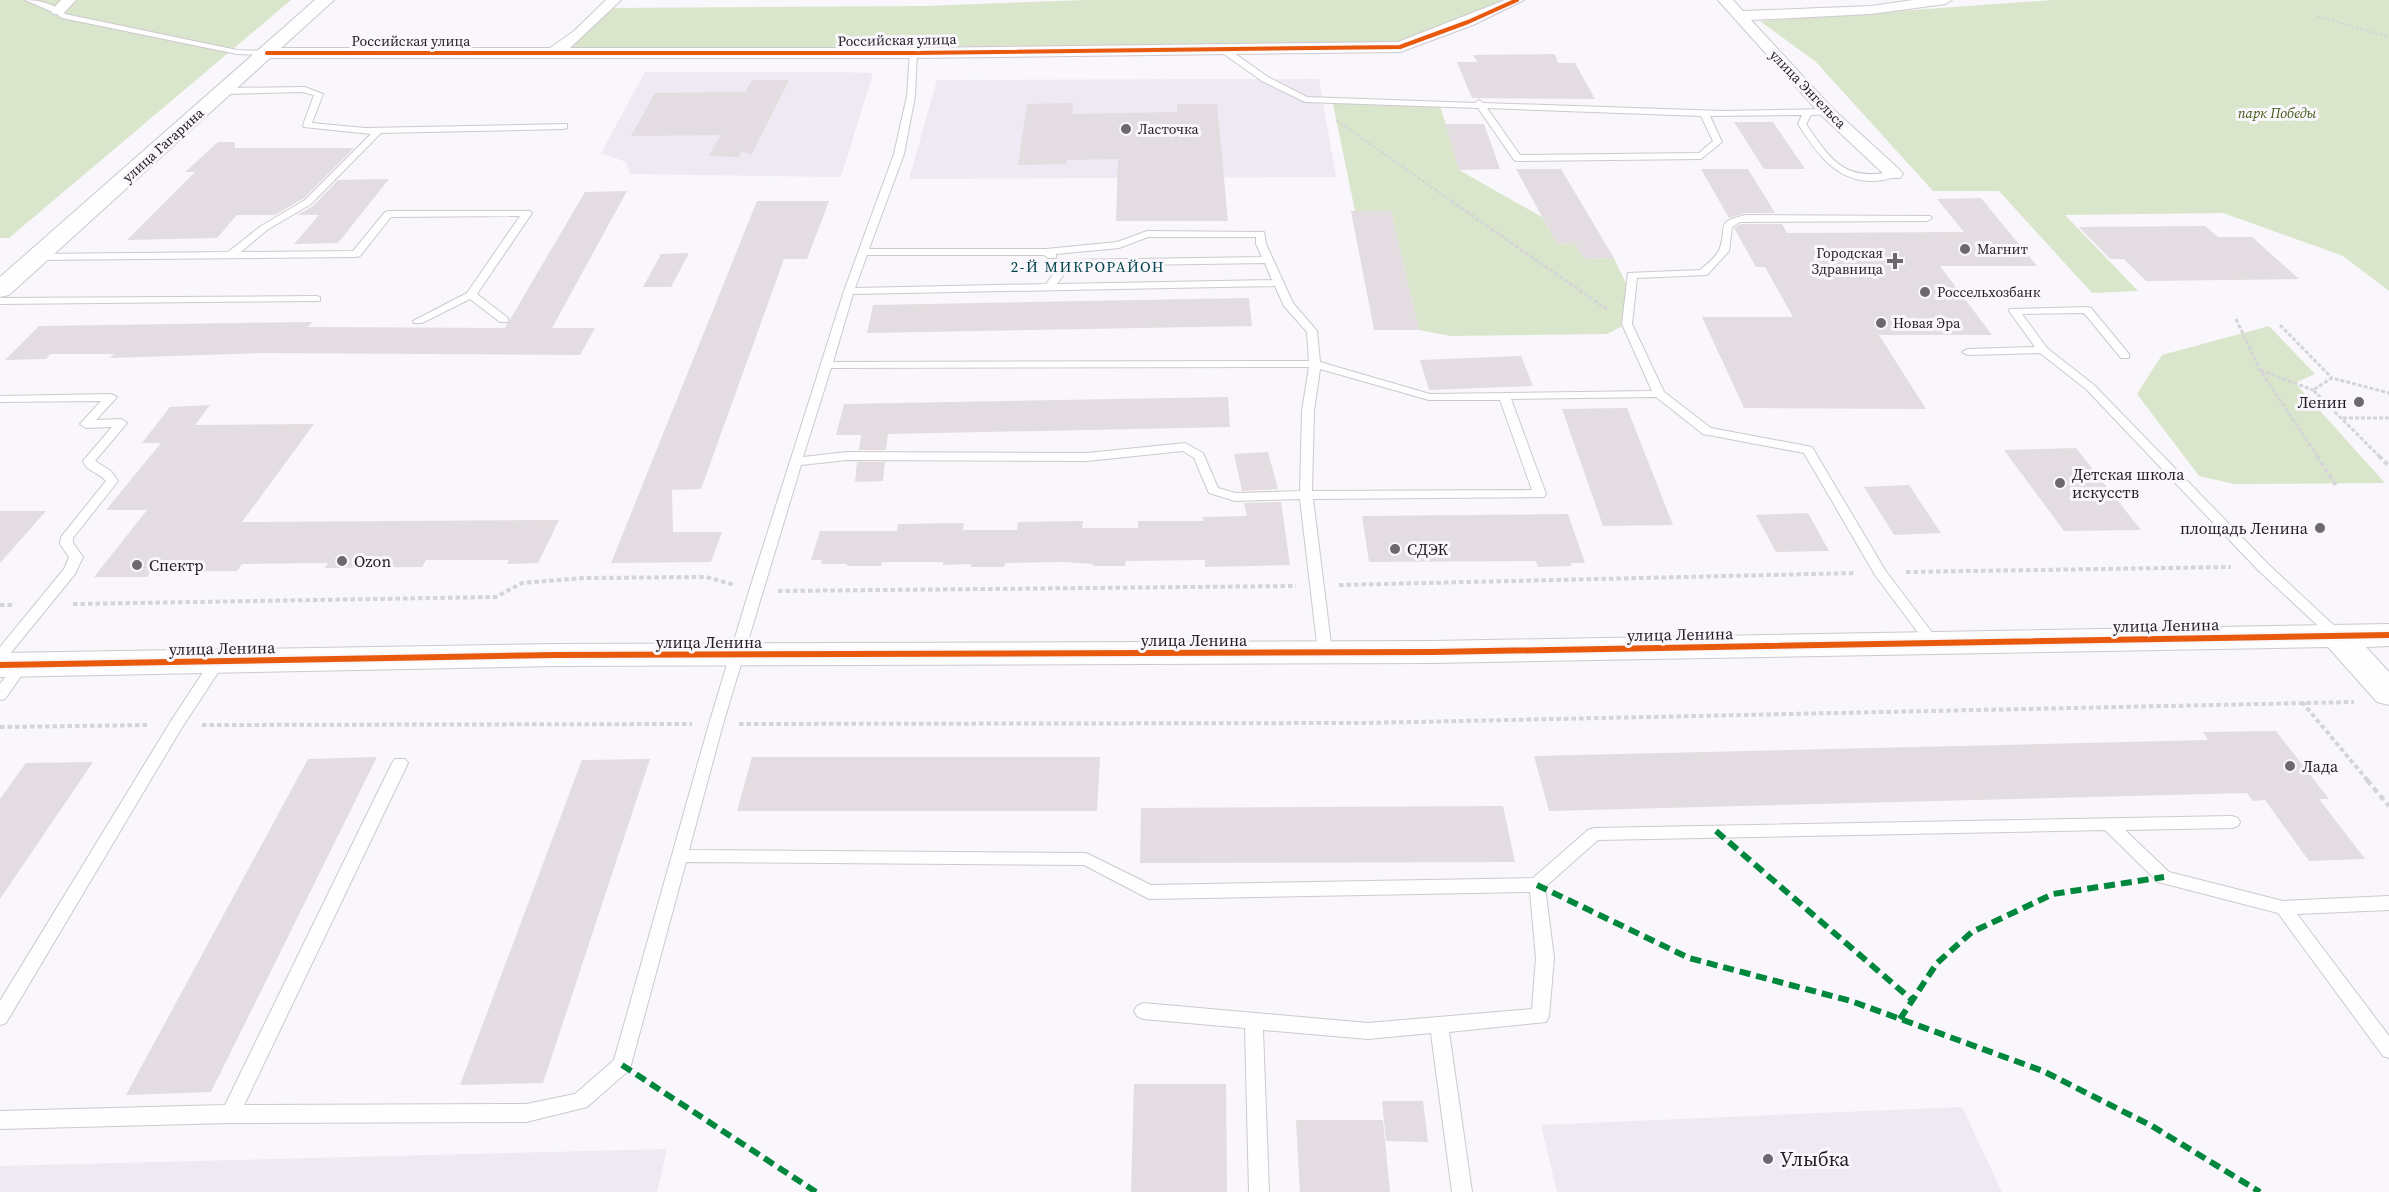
<svg xmlns="http://www.w3.org/2000/svg" width="2389" height="1192" font-family="'Source Serif 4',serif">
	<style>
		.built { fill: #eee9f2 }
		.green { fill: #dae6cb }
		.building { fill: #e3dce0 }
		.lines { fill: none; stroke-linecap: round; stroke-linejoin: round }
		.service-casing { stroke: #cdc9d0; stroke-width: 2 }
		.minor-casing { stroke: #cdc9d0; stroke-width: 2 }
		.tertiary-casing { stroke: #cdc9d0; stroke-width: 2 }
		.path-far3 { stroke: #d5d4d6; stroke-width: 2; stroke-dasharray: 3 2; stroke-linecap: butt }
		.path-far2 { stroke: #d5d4d6; stroke-width: 3; stroke-dasharray: 4 2; stroke-linecap: butt }
		.path-far1 { stroke: #d5d4d6; stroke-width: 4; stroke-dasharray: 4.5 3; stroke-linecap: butt }
		.path { stroke: #d5d4d6; stroke-width: 4.5; stroke-dasharray: 6 4; stroke-linecap: butt }
		.service { fill: #fefefe; fill-rule: evenodd }
		.minor { fill: #fefefe; fill-rule: evenodd }
		.tertiary { fill: #fefefe; fill-rule: evenodd }
		.quiet { stroke: #00873e; stroke-width: 6; stroke-dasharray: 11 6; stroke-linecap: butt }
		.cycleway-far1-casing { stroke: #f9f6fc; stroke-width: 6 }
		.cycleway-casing { stroke: #f9f6fc; stroke-width: 10 }
		.cycleway-far1 { stroke: #e8590c; stroke-width: 4 }
		.cycleway { stroke: #e8590c; stroke-width: 6 }
		.poi-dot { fill: #6c6870; stroke: #f9f6fc; stroke-width: 2 }
		.labels { text-anchor: middle; stroke-width: 6; stroke-linejoin: round; paint-order: stroke }
		.far-street-label { font-size: 14px; fill: #201b25; stroke: #f9f6fc }
		.far-park-label { font-size: 14px; font-style: italic; fill: #415a14; stroke: #f9f6fc }
		.far-poi-label { font-size: 14px; fill: #201b25; stroke: #f9f6fc; text-anchor: start }
		.far-neighbourhood-label { font-size: 15px; letter-spacing: 1.5px; fill: #00434a; stroke: #f9f6fc }
		.poi-label { font-size: 16px; fill: #201b25; stroke: #f9f6fc; text-anchor: start }
		.street-label { font-size: 16px; fill: #201b25; stroke: #f9f6fc }
		.near-poi-label { font-size: 20px; fill: #201b25; stroke: #f9f6fc; text-anchor: start }
	</style>
	<rect width="100%" height="100%" fill="#f9f7fb"/>
	<path class="built" d="M 645,72 L 837,72 L 873,73 L 841,177 L 630,174 L 626,162 L 601,153 Z
		M 1319,79 L 1336,177 L 909,179 L 937,80 Z
		M 1962,1107 L 2002,1192 L 1557,1192 L 1541,1125 Z
		M 667,1149 L 657,1192 L 0,1192 L 0,1166 Z"/>
	<path class="green" d="M 0,0 L 291,0 L 9,238 L 0,238 Z
		M 1086,0 L 1517,0 L 1400,47 L 554,53 L 606,8 L 924,6 Z
		M 2053,0 L 2389,0 L 2389,291 L 2343,256 L 2223,213 L 2065,215 L 2138,291 L 2092,293 L 1999,191 L 1933,191 L 1816,62 L 1760,21 Z
		M 1332,99 L 1439,102 L 1459,170 L 1542,217 L 1557,244 L 1575,243 L 1584,259 L 1614,258 L 1630,292 L 1627,324 L 1607,334 L 1451,336 L 1419,330 L 1391,211 L 1355,211 Z
		M 2269,326 L 2315,374 L 2295,383 L 2385,483 L 2234,484 L 2199,476 L 2137,394 L 2162,355 Z"/>
	<path class="building" d="M 1555,54 L 1558,63 L 1575,63 L 1595,99 L 1472,98 L 1457,62 L 1477,62 L 1473,55 Z
		M 752,80 L 789,80 L 751,155 L 742,151 L 739,157 L 709,156 L 721,135 L 631,136 L 655,93 L 745,92 Z
		M 1073,103 L 1072,114 L 1177,112 L 1177,104 L 1217,104 L 1228,221 L 1116,221 L 1118,159 L 1067,160 L 1066,164 L 1018,165 L 1027,104 Z
		M 1734,122 L 1773,122 L 1805,169 L 1764,169 Z
		M 1445,124 L 1484,124 L 1500,169 L 1459,170 Z
		M 218,142 L 235,142 L 235,148 L 354,148 L 304,198 L 275,215 L 237,215 L 217,238 L 127,240 L 195,172 L 185,172 Z
		M 1516,169 L 1561,169 L 1614,258 L 1584,259 L 1575,243 L 1557,244 Z
		M 1701,169 L 1748,169 L 1775,213 L 1746,213 L 1729,218 Z
		M 389,179 L 338,243 L 294,244 L 319,215 L 297,215 L 313,206 L 338,180 Z
		M 627,191 L 552,328 L 595,328 L 580,355 L 262,353 L 110,358 L 114,354 L 50,354 L 46,359 L 5,360 L 39,326 L 312,322 L 308,327 L 505,328 L 585,192 Z
		M 1981,198 L 2037,266 L 1940,266 L 1992,335 L 1879,335 L 1926,409 L 1744,408 L 1702,317 L 1793,317 L 1765,267 L 1756,267 L 1734,228 L 1741,224 L 1782,224 L 1787,233 L 1964,232 L 1937,199 Z
		M 757,201 L 829,201 L 807,259 L 784,259 L 701,489 L 672,490 L 673,532 L 722,532 L 711,562 L 611,563 Z
		M 1351,211 L 1391,211 L 1419,330 L 1374,330 Z
		M 2205,226 L 2218,237 L 2252,237 L 2299,279 L 2146,281 L 2124,259 L 2110,259 L 2079,227 Z
		M 689,253 L 671,287 L 643,287 L 661,254 Z
		M 1249,298 L 1252,326 L 867,333 L 873,305 Z
		M 1521,356 L 1533,386 L 1429,390 L 1420,360 Z
		M 1228,397 L 1230,427 L 888,434 L 886,450 L 859,450 L 861,435 L 836,435 L 844,404 Z
		M 210,405 L 195,425 L 314,424 L 242,522 L 559,520 L 538,563 L 507,564 L 509,560 L 426,560 L 422,567 L 325,568 L 328,563 L 242,564 L 237,571 L 150,572 L 147,577 L 94,577 L 147,510 L 106,510 L 161,443 L 142,443 L 170,407 Z
		M 1627,408 L 1673,525 L 1603,526 L 1562,409 Z
		M 2076,448 L 2141,530 L 2064,531 L 2004,450 Z
		M 1268,452 L 1278,489 L 1242,491 L 1234,454 Z
		M 857,462 L 885,462 L 883,481 L 855,482 Z
		M 1909,485 L 1941,533 L 1894,535 L 1864,487 Z
		M 1281,502 L 1290,565 L 1205,567 L 1205,560 L 1126,561 L 1125,566 L 1093,566 L 1093,564 L 1063,562 L 1005,563 L 1004,567 L 971,567 L 971,564 L 943,565 L 943,562 L 882,562 L 881,566 L 847,566 L 847,564 L 821,564 L 822,560 L 811,560 L 820,531 L 897,531 L 898,524 L 964,523 L 963,530 L 1017,530 L 1018,522 L 1083,521 L 1082,528 L 1138,528 L 1138,521 L 1203,521 L 1203,517 L 1247,516 L 1244,503 Z
		M 0,511 L 46,511 L 0,563 Z
		M 1808,513 L 1829,551 L 1776,552 L 1756,515 Z
		M 1568,514 L 1585,563 L 1570,563 L 1572,566 L 1538,567 L 1536,561 L 1369,562 L 1362,516 Z
		M 2276,731 L 2329,799 L 2319,799 L 2365,859 L 2309,861 L 2265,800 L 2253,801 L 2247,793 L 1549,811 L 1534,756 L 2208,740 L 2203,732 Z
		M 377,757 L 211,1092 L 126,1095 L 308,759 Z
		M 752,757 L 1100,757 L 1097,811 L 737,811 Z
		M 650,759 L 543,1083 L 460,1085 L 582,760 Z
		M 93,762 L 0,899 L 0,799 L 26,763 Z
		M 1503,806 L 1515,862 L 1140,863 L 1141,808 Z
		M 1134,1084 L 1226,1084 L 1227,1192 L 1131,1192 Z
		M 1382,1101 L 1423,1101 L 1428,1142 L 1386,1141 Z
		M 1296,1120 L 1383,1120 L 1390,1192 L 1300,1192 Z"/>
	<g class="lines">
		<g class="service-casing">
			<path id="service" d="M 25,0 C 38,0 56,4 65,14 L 237,50 L 267,51 L 271,53 L 267,55 L 237,54 L 62,18 L 55,13 Z
				M 1221,48 L 1227,48 L 1268,77 L 1307,97 L 1475,103 L 1479,100 L 1483,103 L 1723,111 L 1827,109 L 1831,112 L 1830,114 L 1811,115 L 1806,124 C 1831,161 1846,183 1894,171 L 1899,174 C 1892,179 1881,181 1872,181 C 1835,181 1816,152 1798,124 L 1802,115 L 1710,116 L 1722,142 L 1701,159 L 1517,161 L 1514,160 L 1478,108 L 1305,102 L 1262,81 L 1221,52 ZM 1487,108 L 1701,116 L 1713,141 L 1699,153 L 1520,155 Z
				M 910,51 L 917,53 L 915,96 L 904,154 L 869,249 L 1046,249 L 1117,242 L 1147,231 L 1264,232 L 1266,244 L 1293,303 L 1317,331 L 1320,362 L 1430,394 L 1652,391 L 1622,324 L 1628,273 L 1700,270 C 1707,264 1717,257 1720,248 C 1728,225 1714,222 1746,215 L 1930,216 L 1932,218 L 1927,221 L 1740,222 L 1732,227 L 1729,251 L 1707,275 L 1637,278 L 1632,324 L 1664,392 L 1711,428 L 1812,447 L 1885,570 L 1940,643 L 1933,648 L 1928,646 L 1875,575 L 1804,453 L 1703,434 L 1656,397 L 1511,399 L 1546,494 L 1544,497 L 1313,499 L 1332,652 L 1325,657 L 1318,652 L 1300,499 L 1235,501 L 1209,493 L 1194,458 L 1183,451 L 1087,461 L 847,460 L 801,465 L 723,724 L 689,850 L 1086,853 L 1151,885 L 1533,878 L 1588,830 L 1594,828 L 2232,816 L 2238,818 L 2240,822 L 2238,826 L 2232,828 L 2125,830 L 2169,872 L 2283,901 L 2389,896 L 2389,910 L 2297,914 L 2389,1036 L 2389,1058 L 2383,1056 L 2278,913 L 2158,882 L 2105,830 L 1598,840 L 1545,887 L 1554,958 L 1549,1016 L 1546,1022 L 1449,1032 L 1472,1192 L 1452,1192 L 1431,1033 L 1368,1039 L 1263,1030 L 1269,1192 L 1249,1192 L 1245,1028 L 1143,1019 L 1137,1016 L 1134,1011 L 1137,1006 L 1143,1003 L 1368,1023 L 1532,1009 L 1536,958 L 1530,892 L 1149,899 L 1084,865 L 686,862 L 631,1065 L 628,1071 L 587,1107 L 526,1122 L 230,1123 L 0,1129 L 0,1111 L 225,1105 L 392,763 L 395,759 L 405,759 L 408,763 L 244,1105 L 526,1104 L 575,1094 L 614,1060 L 709,724 L 749,591 L 844,291 L 894,154 L 907,96 ZM 1148,237 L 1256,237 L 1256,244 L 1262,257 L 1067,260 L 1063,261 L 1046,284 L 855,288 L 867,255 L 1044,255 L 1048,258 L 1056,258 L 1056,254 L 1119,248 ZM 1265,263 L 1272,280 L 1057,284 L 1070,266 ZM 1275,286 L 1284,306 L 1307,332 L 1309,361 L 833,362 L 853,294 ZM 1309,367 L 1302,411 L 1300,491 L 1236,493 L 1218,488 L 1203,453 L 1185,443 L 1087,453 L 847,452 L 803,457 L 831,368 ZM 1320,369 L 1429,400 L 1500,400 L 1532,490 L 1312,491 L 1314,411 Z
				M 305,87 L 323,94 L 312,123 L 365,128 L 567,124 L 567,128 L 564,129 L 381,133 L 311,204 L 267,230 L 241,252 L 353,251 L 385,212 L 388,211 L 530,211 L 532,213 L 477,294 L 508,318 L 508,322 L 500,322 L 470,299 L 422,323 L 414,323 L 413,321 L 467,293 L 520,216 L 391,217 L 360,256 L 356,257 L 37,260 L 32,257 L 37,254 L 228,252 L 261,226 L 305,200 L 371,134 L 304,127 L 303,125 L 314,95 L 302,92 L 224,94 L 220,91 L 224,88 Z
				M 316,296 L 320,297 L 320,301 L 0,304 L 0,298 Z
				M 2087,307 L 2091,308 L 2129,354 L 2129,358 L 2121,358 L 2084,313 L 2022,314 L 2047,348 L 2094,385 L 2268,564 L 2341,632 L 2343,635 L 2341,638 L 2331,638 L 2258,570 L 2086,389 L 2040,353 L 1968,355 L 1962,352 L 1968,349 L 2035,347 L 2009,311 L 2010,309 Z
				M 111,394 L 117,397 L 96,420 L 121,419 L 127,423 L 95,461 L 111,471 L 118,481 L 73,538 L 73,543 L 83,557 L 75,574 L 5,660 L 0,662 L 0,647 L 64,569 L 69,557 L 60,544 L 61,537 L 106,481 C 99,472 87,472 83,461 L 112,427 L 86,428 L 80,424 L 101,401 L 0,402 L 0,396 Z
				M 218,656 L 223,657 L 225,661 L 223,665 L 181,729 L 6,1023 L 0,1025 L 0,1001 L 171,721 L 213,657 Z
				M 22,660 L 27,661 L 29,665 L 5,699 L 0,700 L 0,684 L 17,661 Z"/>
		</g>
		<g class="minor-casing">
			<path id="minor" d="M 61,0 L 76,0 L 63,14 L 53,14 L 51,11 Z
				M 606,0 L 621,0 L 570,48 L 913,48 L 1398,42 L 1505,0 L 1524,0 L 1473,25 L 1400,52 L 913,58 L 267,58 L 259,53 L 267,48 L 550,48 L 574,31 Z
				M 1718,0 L 1733,0 L 1743,11 L 1871,6 L 1913,0 L 1952,0 L 1945,4 L 1871,14 L 1751,20 L 1833,109 L 1900,170 L 1903,174 L 1900,178 L 1888,178 L 1821,115 Z"/>
		</g>
		<g class="tertiary-casing">
			<path id="tertiary" d="M 315,0 L 334,0 L 9,295 L 0,297 L 0,277 Z
				M 2389,624 L 2389,646 L 2366,647 L 2389,672 L 2389,705 L 2377,702 L 2328,647 L 1433,663 L 555,666 L 0,677 L 0,653 L 555,644 L 1433,641 Z"/>
		</g>
		<path class="path-far3" d="M 2317,16 L 2389,37
			M 1336,120 L 1453,202"/>
		<path class="path-far2" d="M 1451,201 L 1608,310
			M 2236,319 L 2260,370 L 2318,457
			M 2280,325 L 2332,378
			M 2260,370 L 2313,390
			M 2343,418 L 2389,418
			M 2380,457 L 2313,390 L 2332,378 L 2389,393"/>
		<path class="path-far1" d="M 2317,456 L 2337,487
			M 2379,456 L 2389,466
			M 1906,572 L 2231,567
			M 1339,585 L 1856,573
			M 778,591 L 1296,586
			M 73,604 L 496,597 L 522,583 L 583,578 L 706,577 L 735,585
			M 0,605 L 14,605
			M 2302,702 L 2369,782
			M 739,724 L 1366,723 L 2354,702
			M 202,725 L 692,724
			M 0,727 L 149,725"/>
		<path class="path" d="M 2367,780 L 2389,806"/>
		<use href="#service" class="service"/>
		<use href="#minor" class="minor"/>
		<use href="#tertiary" class="tertiary"/>
		<path class="quiet" d="M 1716,831 L 1912,1000
			M 1537,885 L 1689,958 L 1851,1001 L 2043,1071 L 2152,1126 L 2260,1192
			M 1900,1019 L 1937,963 L 1972,932 L 2053,894 L 2164,877
			M 622,1065 L 816,1192"/>
		<g class="cycleway-far1-casing">
			<path id="cycleway-far1" d="M 267,53 L 913,53 L 1400,47 L 1468,22 L 1517,0"/>
		</g>
		<g class="cycleway-casing">
			<path id="cycleway" d="M 0,665 L 555,655 L 1433,652 L 2389,635"/>
		</g>
		<use href="#cycleway-far1" class="cycleway-far1"/>
		<use href="#cycleway" class="cycleway"/>
	</g>
	<g class="poi-dot">
		<circle cx="1126" cy="129" r="6"/>
		<circle cx="1965" cy="249" r="6"/>
		<path d="M1892 252h6v6h6v6h-6v6h-6v-6h-6v-6h6z"/>
		<circle cx="1925" cy="292" r="6"/>
		<circle cx="1881" cy="323" r="6"/>
		<circle cx="2359" cy="402" r="6"/>
		<circle cx="2060" cy="483" r="6"/>
		<circle cx="2320" cy="528" r="6"/>
		<circle cx="1395" cy="549" r="6"/>
		<circle cx="342" cy="561" r="6"/>
		<circle cx="137" cy="565" r="6"/>
		<circle cx="2290" cy="766" r="6"/>
		<circle cx="1768" cy="1159" r="6"/>
	</g>
	<g class="labels">
		<g class="far-street-label">
			<text transform="translate(897 40) rotate(-1)" y="5">Российская улица</text>
			<text x="411" y="46">Российская улица</text>
			<text transform="translate(1808 89) rotate(46)" y="5">улица Энгельса</text>
			<text transform="translate(163 145) rotate(-42)" y="5">улица Гагарина</text>
		</g>
		<g class="far-park-label">
			<text x="2277" y="118">парк Победы</text>
		</g>
		<g class="far-poi-label">
			<text x="1138" y="134">Ласточка</text>
			<text x="1977" y="254">Магнит</text>
			<text x="1883" y="258" text-anchor="end">Городская<tspan x="1883" dy="16">Здравница</tspan></text>
			<text x="1937" y="297">Россельхозбанк</text>
			<text x="1893" y="328">Новая Эра</text>
		</g>
		<g class="far-neighbourhood-label">
			<text x="1088" y="272">2-Й МИКРОРАЙОН</text>
		</g>
		<g class="poi-label">
			<text x="2347" y="408" text-anchor="end">Ленин</text>
			<text x="2072" y="480">Детская школа<tspan x="2072" dy="18">искусств</tspan></text>
			<text x="2308" y="534" text-anchor="end">площадь Ленина</text>
			<text x="1407" y="555">СДЭК</text>
			<text x="354" y="567">Ozon</text>
			<text x="149" y="571">Спектр</text>
			<text x="2302" y="772">Лада</text>
		</g>
		<g class="street-label">
			<text transform="translate(2166 625) rotate(-1)" y="6">улица Ленина</text>
			<text transform="translate(1680 634) rotate(-1)" y="6">улица Ленина</text>
			<text x="1194" y="646">улица Ленина</text>
			<text x="709" y="648">улица Ленина</text>
			<text transform="translate(222 648) rotate(-1)" y="6">улица Ленина</text>
		</g>
		<g class="near-poi-label">
			<text x="1780" y="1166">Улыбка</text>
		</g>
	</g>
</svg>
